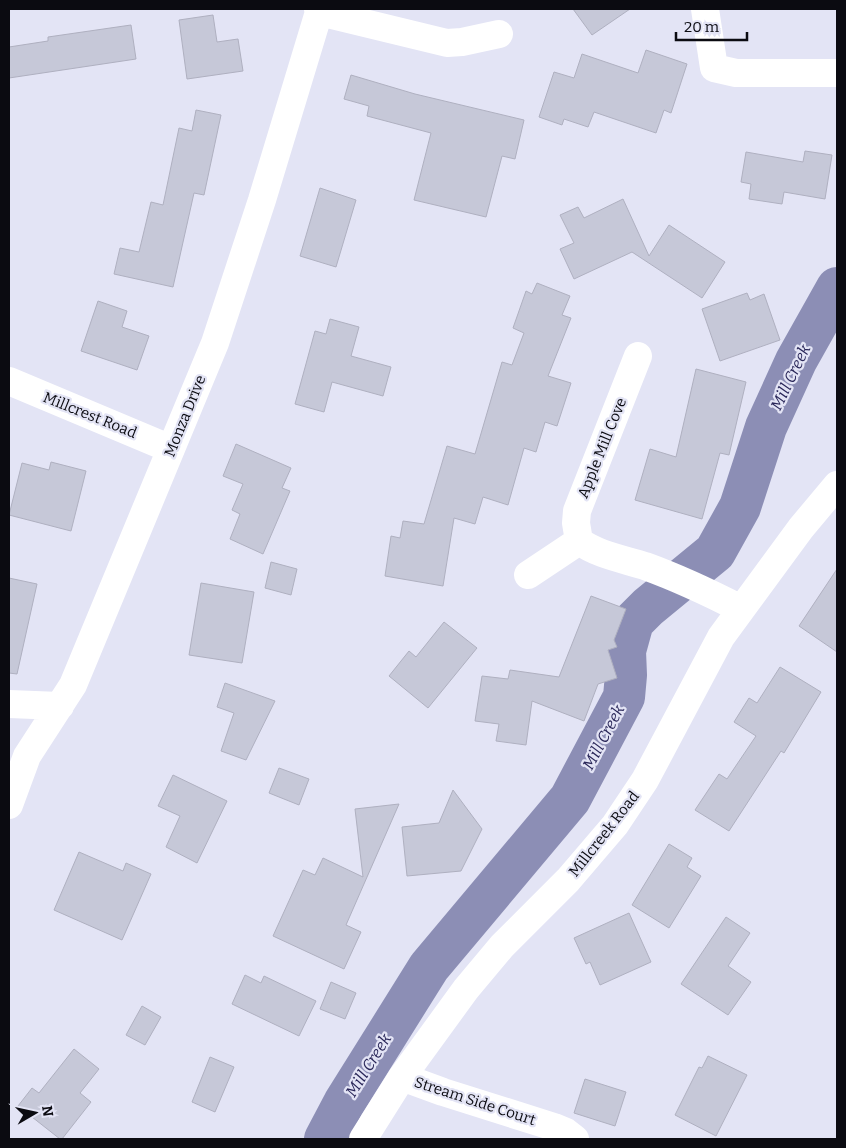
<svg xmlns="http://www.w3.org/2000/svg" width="846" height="1148" font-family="Bitter,serif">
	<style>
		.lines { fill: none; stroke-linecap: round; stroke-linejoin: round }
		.river { stroke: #8c8eb5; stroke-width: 42 }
		.building { fill: #c6c8d8; stroke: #afb0c0 }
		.minor { stroke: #fff; stroke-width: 28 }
		.labels { text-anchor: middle; stroke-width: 4.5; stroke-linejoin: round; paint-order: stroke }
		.street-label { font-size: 15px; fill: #0b0b11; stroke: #e3e4f5 }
		.water-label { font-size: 16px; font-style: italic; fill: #2a2759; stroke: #e3e4f5 }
	</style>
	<rect width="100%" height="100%" fill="#e3e4f5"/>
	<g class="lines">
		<path class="river" d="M 325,1139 L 344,1103 L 429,967 L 570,799 L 624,697 L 626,675 L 625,651 L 633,622 L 648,607 L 715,552 L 740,507 L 766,427 L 796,361 L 837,288"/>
	</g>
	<path class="building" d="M 573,9 L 630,9 L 592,35 Z
		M 213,15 L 217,42 L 238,39 L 243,71 L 187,79 L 179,20 Z
		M 131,25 L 136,59 L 9,78 L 9,47 L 48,41 L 48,37 Z
		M 646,50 L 687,64 L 671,113 L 664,110 L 656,133 L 594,112 L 588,127 L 564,119 L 562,125 L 539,117 L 554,72 L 574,78 L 582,54 L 638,73 Z
		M 351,75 L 415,94 L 524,120 L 515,159 L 502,156 L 486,217 L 414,200 L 431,133 L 367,116 L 369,106 L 344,99 Z
		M 196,110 L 221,115 L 204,195 L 194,193 L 173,287 L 114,274 L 120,248 L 139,252 L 151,202 L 163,205 L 179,128 L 192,131 Z
		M 805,151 L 832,155 L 825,199 L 784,192 L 782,204 L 749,199 L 751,184 L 741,182 L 746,152 L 803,162 Z
		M 320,188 L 356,200 L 336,267 L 300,256 Z
		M 623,199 L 649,256 L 669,225 L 725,262 L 702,298 L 632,252 L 574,279 L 560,249 L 574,243 L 560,215 L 578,207 L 584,218 Z
		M 537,283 L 570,296 L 562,315 L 571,318 L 548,376 L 571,383 L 557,426 L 545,422 L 536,452 L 524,448 L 508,505 L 483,497 L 475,524 L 454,518 L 443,586 L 385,576 L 391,536 L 400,538 L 403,521 L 424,524 L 447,446 L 475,454 L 502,362 L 512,365 L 524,333 L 513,328 L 526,291 L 532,294 Z
		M 747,293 L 750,300 L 764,294 L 780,340 L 720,361 L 702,309 Z
		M 98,301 L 127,311 L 122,327 L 149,336 L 137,370 L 81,351 Z
		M 330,319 L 359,327 L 351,356 L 391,367 L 383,396 L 332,382 L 324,412 L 295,404 L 315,331 L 326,334 Z
		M 696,369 L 746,382 L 729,455 L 720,453 L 702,519 L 635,500 L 650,449 L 676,457 Z
		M 236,444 L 291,468 L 282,488 L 290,491 L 263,554 L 230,539 L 240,514 L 232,510 L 243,484 L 223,476 Z
		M 51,462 L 86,471 L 71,531 L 9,515 L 22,463 L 49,470 Z
		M 271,562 L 297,569 L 291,595 L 265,588 Z
		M 837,569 L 837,652 L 799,626 Z
		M 9,578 L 37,584 L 17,674 L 9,673 Z
		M 201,583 L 254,592 L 242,663 L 189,655 Z
		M 591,596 L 626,609 L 614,640 L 617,647 L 608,650 L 617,678 L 598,684 L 584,721 L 532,701 L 526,745 L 496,741 L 499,724 L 475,721 L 482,676 L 508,679 L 510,670 L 559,677 Z
		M 444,622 L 477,648 L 428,708 L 389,676 L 409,651 L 416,657 Z
		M 780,667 L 821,692 L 784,753 L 781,751 L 729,831 L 695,810 L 719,774 L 727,779 L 756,736 L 734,722 L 749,698 L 757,703 Z
		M 225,683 L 275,701 L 246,760 L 221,751 L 234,713 L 217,707 Z
		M 279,768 L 309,779 L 299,805 L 269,793 Z
		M 173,775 L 227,801 L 197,863 L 166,847 L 180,816 L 158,806 Z
		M 453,790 L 482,829 L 461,871 L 407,876 L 402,827 L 439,823 Z
		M 399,804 L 346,925 L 361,932 L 344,969 L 273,936 L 303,870 L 315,875 L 323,858 L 363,877 L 355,809 Z
		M 669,844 L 692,858 L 687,867 L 701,876 L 669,928 L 632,905 Z
		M 79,852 L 123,871 L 126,863 L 151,874 L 122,940 L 54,910 Z
		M 629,913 L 651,962 L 600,985 L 590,962 L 586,964 L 574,938 Z
		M 726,917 L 750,933 L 728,966 L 751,982 L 728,1015 L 681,984 Z
		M 245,975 L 261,983 L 264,976 L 316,1001 L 299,1036 L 232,1004 Z
		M 331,982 L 356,993 L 345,1019 L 320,1009 Z
		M 142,1006 L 161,1017 L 145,1045 L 126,1035 Z
		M 74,1049 L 99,1069 L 80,1093 L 91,1102 L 62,1139 L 60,1139 L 18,1106 L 32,1088 L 39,1093 Z
		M 708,1056 L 747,1075 L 716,1136 L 675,1115 L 699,1067 L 702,1068 Z
		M 210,1057 L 234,1067 L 215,1112 L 192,1102 Z
		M 585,1079 L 626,1092 L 615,1126 L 574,1113 Z"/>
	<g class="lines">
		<path class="minor" d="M 705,9 L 714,68 L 736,73 L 837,73
			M 319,12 L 447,43 L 462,42 L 499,34
			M 638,356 L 577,511 L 576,523 L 579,541 C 598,555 623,559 645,566 C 678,578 710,593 741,609
			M 9,381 L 171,449
			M 528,575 L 579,541
			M 9,704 L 60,706
			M 9,805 L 27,756 L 73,685 L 215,343 L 262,200 L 319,12 L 318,9
			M 402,1077 L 443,1092 L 554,1127 L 566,1132 L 575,1139
			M 363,1139 L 402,1077 L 466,989 L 502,946 L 568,880 L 615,825 L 645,780 L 721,637 L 801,528 L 837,485"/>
	</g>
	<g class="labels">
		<g class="street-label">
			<text transform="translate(90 415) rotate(22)" y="5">Millcrest Road</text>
			<text transform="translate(185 416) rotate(-68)" y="5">Monza Drive</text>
			<text transform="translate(602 448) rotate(-68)" y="5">Apple Mill Cove</text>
			<text transform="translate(604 834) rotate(-52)" y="5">Millcreek Road</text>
			<text transform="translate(475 1101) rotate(18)" y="5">Stream Side Court</text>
		</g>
		<g class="water-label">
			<text transform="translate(790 377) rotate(-64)" y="6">Mill Creek</text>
			<text transform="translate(603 737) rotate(-62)" y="6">Mill Creek</text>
			<text transform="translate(368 1065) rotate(-58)" y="6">Mill Creek</text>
		</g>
	</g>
	<rect width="846" height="1148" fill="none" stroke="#0b0b11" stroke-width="20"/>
	<g transform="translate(35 1113) rotate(81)" stroke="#e3e4f5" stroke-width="4" paint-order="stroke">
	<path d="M0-4L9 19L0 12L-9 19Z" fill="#0b0b11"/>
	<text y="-8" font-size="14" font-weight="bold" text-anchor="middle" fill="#0b0b11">N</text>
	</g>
	<path d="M676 32v8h71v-8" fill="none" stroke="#0b0b11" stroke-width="2.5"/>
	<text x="684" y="32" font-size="15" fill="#0b0b11" stroke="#e3e4f5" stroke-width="4" paint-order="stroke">20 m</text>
</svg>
